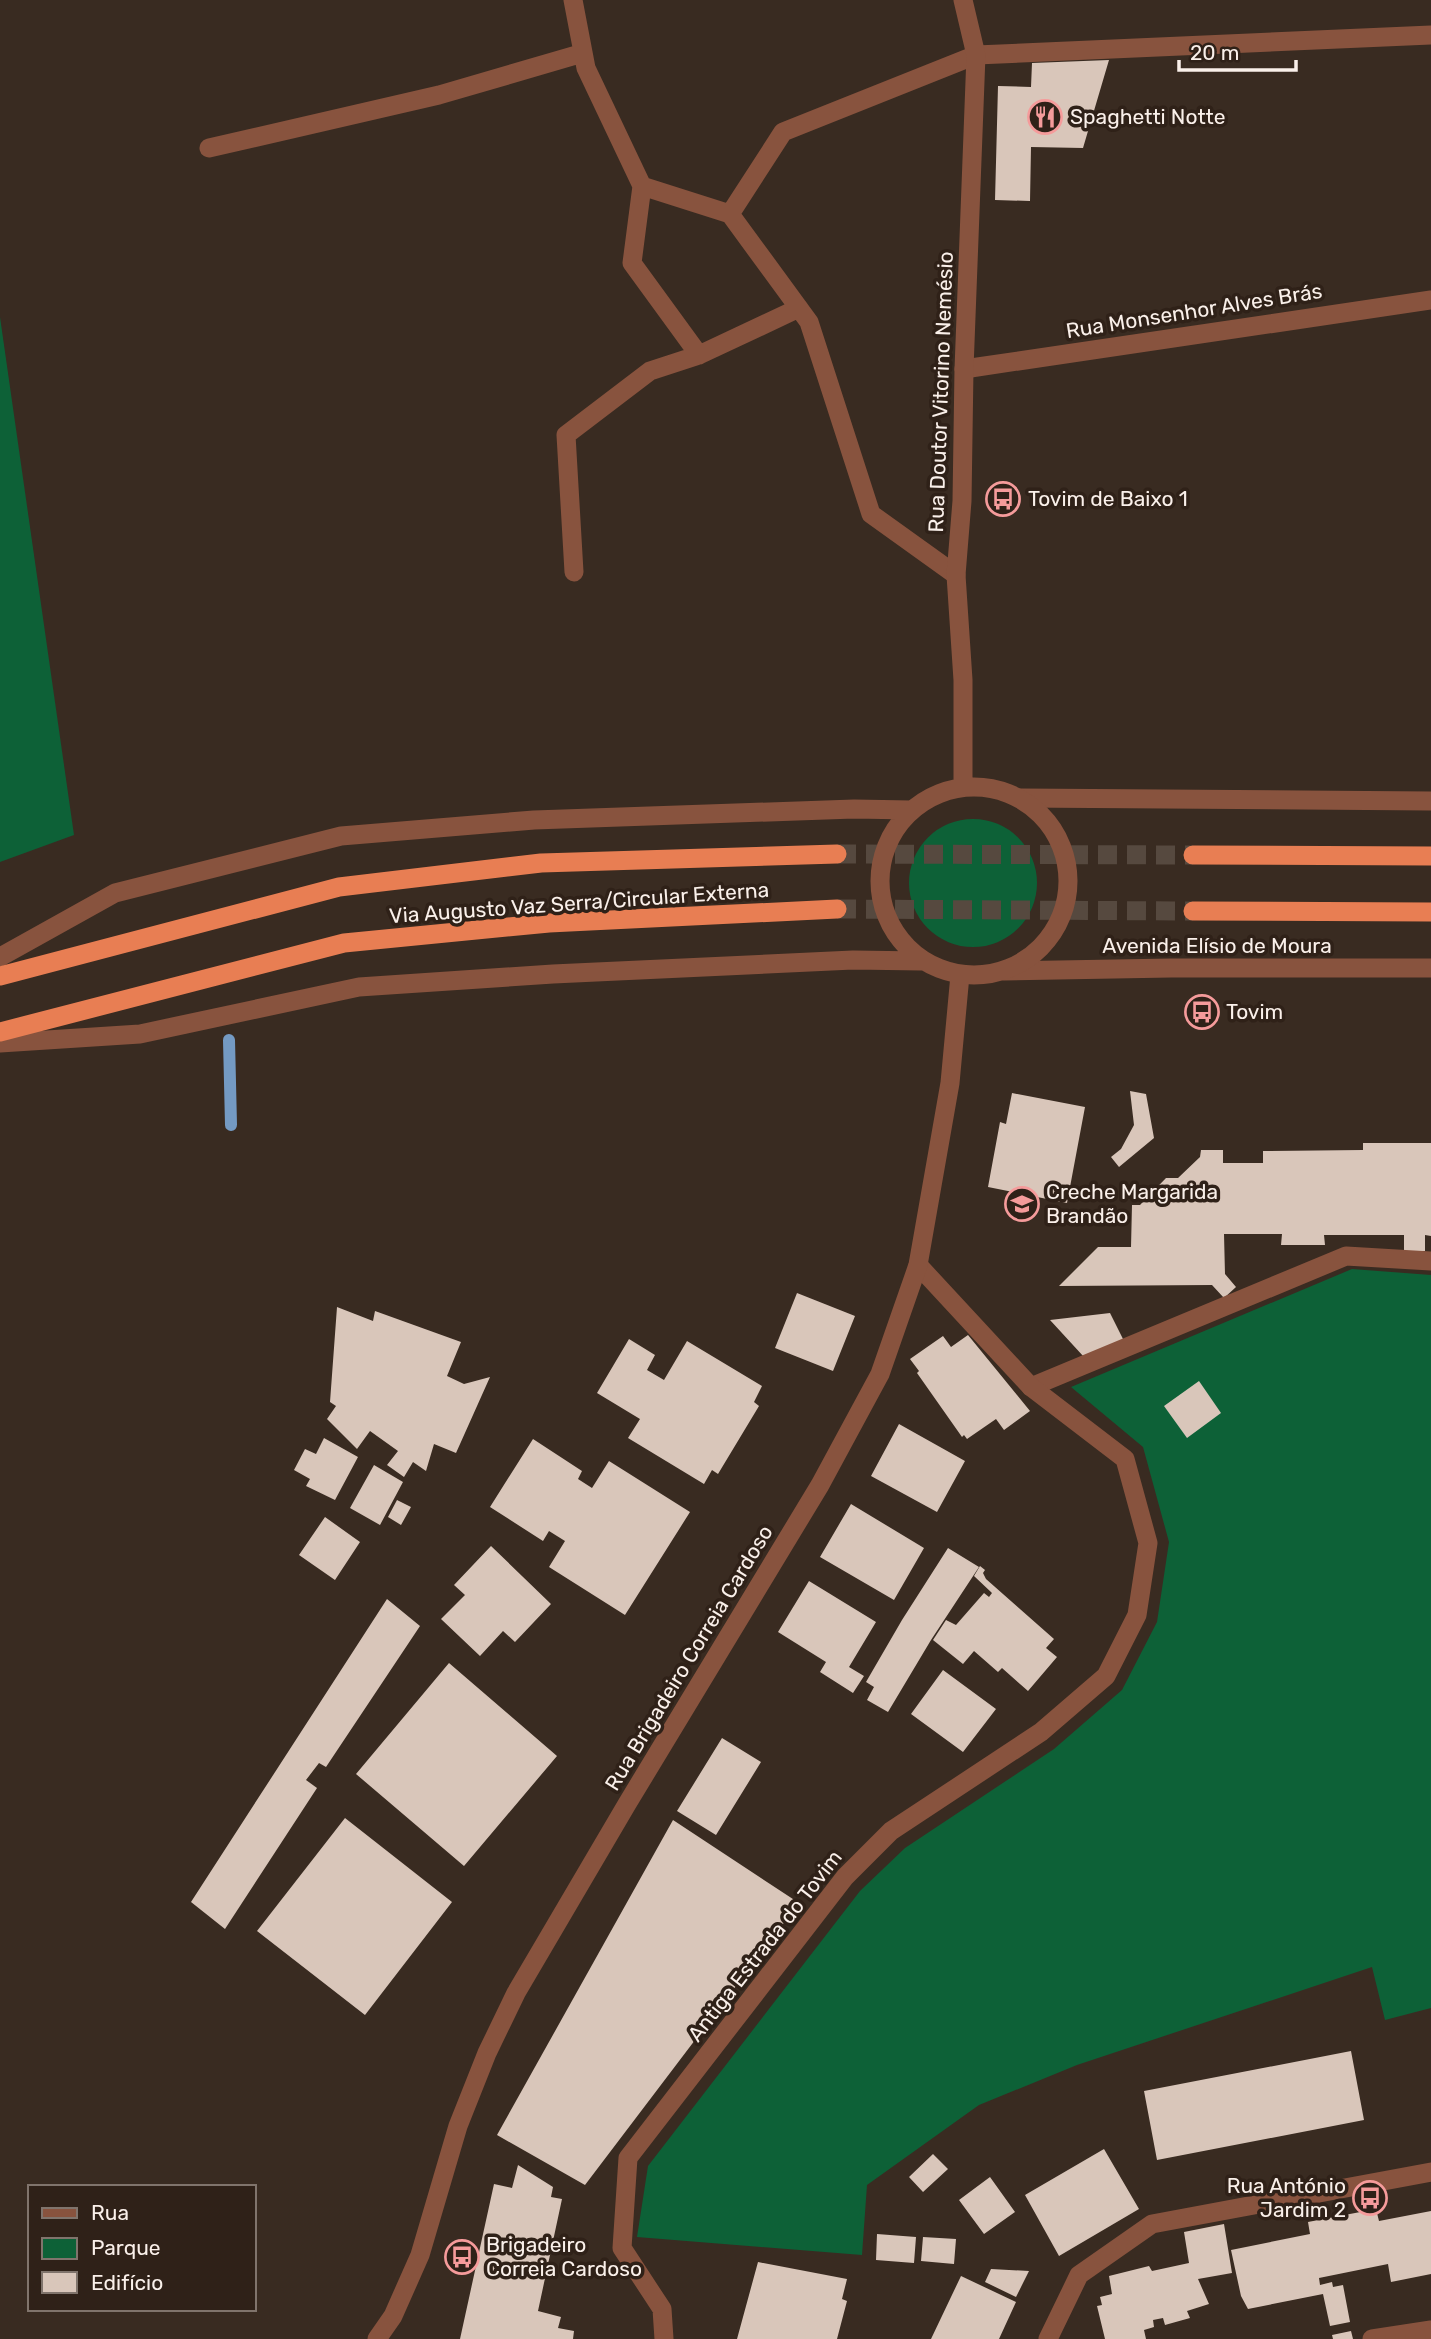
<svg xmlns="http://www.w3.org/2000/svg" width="1431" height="2339" font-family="Rubik,sans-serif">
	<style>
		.green { fill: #0d6137 }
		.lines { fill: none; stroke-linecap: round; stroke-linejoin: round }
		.stream { stroke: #749ac3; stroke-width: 12 }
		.building { fill: #d9c6ba }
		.trunk-tunnel { stroke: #56493f; stroke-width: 19; stroke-dasharray: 19 10; stroke-linecap: butt }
		.service { stroke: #88533e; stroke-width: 19 }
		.minor { stroke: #88533e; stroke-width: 19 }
		.tertiary { stroke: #88533e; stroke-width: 19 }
		.trunk { stroke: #e87e53; stroke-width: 19 }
		.labels { text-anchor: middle; stroke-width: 7; stroke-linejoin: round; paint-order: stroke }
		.poi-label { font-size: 21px; fill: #faf0ea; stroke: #2f2118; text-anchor: start }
		.street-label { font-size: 21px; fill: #faf0ea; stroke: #2f2118 }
	</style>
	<rect width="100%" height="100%" fill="#392b21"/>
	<path class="green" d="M 0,317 L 74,835 L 0,862 Z
		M909 883a64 64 0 1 1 128 0a64 64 0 1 1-128 0Z
		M 1352,1269 L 1431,1275 L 1431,2008 L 1385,2020 L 1372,1967 L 1077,2065 L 979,2105 L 867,2185 L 862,2255 L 637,2237 L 648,2166 L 860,1891 L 905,1848 L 1054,1749 L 1122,1690 L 1157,1622 L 1169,1542 L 1143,1447 L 1071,1387 Z"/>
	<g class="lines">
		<path class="stream" d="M 229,1040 L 231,1125"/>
	</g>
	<path class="building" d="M 1109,60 L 1083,148 L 1031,147 L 1030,201 L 995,200 L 998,86 L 1031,87 L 1032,63 Z
		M 1130,1091 L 1146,1094 L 1154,1138 L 1119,1167 L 1111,1157 L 1121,1149 L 1134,1125 Z
		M 1012,1093 L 1085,1107 L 1067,1203 L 988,1187 L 1000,1122 L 1006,1124 Z
		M 1363,1143 L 1431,1143 L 1431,1236 L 1425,1235 L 1425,1251 L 1404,1251 L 1404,1235 L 1324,1235 L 1325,1245 L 1281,1245 L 1282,1234 L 1224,1234 L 1225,1274 L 1236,1287 L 1224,1298 L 1212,1285 L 1059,1286 L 1098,1247 L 1131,1247 L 1132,1205 L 1140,1205 L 1166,1178 L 1178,1178 L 1200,1157 L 1201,1150 L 1223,1150 L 1223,1163 L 1263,1163 L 1263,1151 L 1363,1150 Z
		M 797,1293 L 855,1316 L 833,1371 L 775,1348 Z
		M 337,1307 L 373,1321 L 375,1311 L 461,1342 L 447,1376 L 464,1384 L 490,1377 L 456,1453 L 434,1444 L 426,1471 L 413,1462 L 404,1477 L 387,1465 L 398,1451 L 370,1431 L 357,1449 L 327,1419 L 336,1406 L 330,1402 Z
		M 1110,1313 L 1124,1341 L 1084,1357 L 1050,1320 Z
		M 968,1335 L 1030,1411 L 1004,1430 L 996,1419 L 967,1439 L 964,1435 L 962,1437 L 917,1373 L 919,1371 L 910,1359 L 943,1336 L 951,1347 Z
		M 629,1339 L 655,1355 L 647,1370 L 664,1380 L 687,1341 L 762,1386 L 754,1402 L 759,1406 L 718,1474 L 712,1470 L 704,1484 L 628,1438 L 640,1419 L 597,1393 Z
		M 1199,1381 L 1221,1413 L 1187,1438 L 1164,1406 Z
		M 899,1424 L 965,1461 L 937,1512 L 871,1476 Z
		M 324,1438 L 358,1457 L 335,1500 L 306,1486 L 310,1479 L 294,1470 L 305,1449 L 316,1454 Z
		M 533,1439 L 582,1471 L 578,1479 L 592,1488 L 609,1461 L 690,1512 L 625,1615 L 549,1567 L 565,1541 L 549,1531 L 543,1541 L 490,1507 Z
		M 374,1465 L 403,1482 L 380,1525 L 350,1508 Z
		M 397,1500 L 411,1507 L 401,1525 L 388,1517 Z
		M 851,1504 L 924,1548 L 894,1600 L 820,1557 Z
		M 325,1517 L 360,1542 L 335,1580 L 299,1555 Z
		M 491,1546 L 551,1604 L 515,1642 L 503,1631 L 480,1656 L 441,1619 L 465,1595 L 454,1585 Z
		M 948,1548 L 979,1567 L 931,1640 L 888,1712 L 867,1700 L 874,1687 L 866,1682 L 902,1620 Z
		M 980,1566 L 985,1570 L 983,1573 L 986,1579 L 1054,1639 L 1046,1648 L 1057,1657 L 1028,1691 L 1002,1668 L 998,1672 L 974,1651 L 963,1664 L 933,1640 L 946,1620 L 956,1625 L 984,1593 L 989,1597 L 992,1593 L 974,1576 Z
		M 809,1581 L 876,1622 L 849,1667 L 864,1676 L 853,1693 L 820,1672 L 826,1662 L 778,1632 Z
		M 387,1599 L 420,1626 L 326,1767 L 319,1763 L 306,1780 L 317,1788 L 225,1929 L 191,1902 Z
		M 449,1663 L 557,1756 L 464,1866 L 356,1774 Z
		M 943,1670 L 996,1709 L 963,1752 L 911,1714 Z
		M 722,1738 L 761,1762 L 716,1835 L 677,1811 Z
		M 345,1818 L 452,1902 L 365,2015 L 257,1931 Z
		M 673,1820 L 799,1903 L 585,2185 L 497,2135 Z
		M 1351,2051 L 1364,2120 L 1157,2160 L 1144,2091 Z
		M 1104,2149 L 1139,2209 L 1059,2256 L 1025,2195 Z
		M 933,2154 L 948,2169 L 923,2192 L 909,2177 Z
		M 518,2165 L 553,2187 L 551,2197 L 562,2199 L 538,2311 L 561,2317 L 558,2328 L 574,2331 L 573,2339 L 460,2339 L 494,2184 L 512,2188 Z
		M 990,2177 L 1015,2212 L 984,2234 L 959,2200 Z
		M 1376,2209 L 1379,2221 L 1431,2211 L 1431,2274 L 1391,2282 L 1388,2264 L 1319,2278 L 1320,2285 L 1332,2282 L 1333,2287 L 1343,2285 L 1350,2322 L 1330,2326 L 1323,2294 L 1248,2309 L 1241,2296 L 1231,2250 L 1310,2234 L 1308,2222 Z
		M 1224,2224 L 1232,2273 L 1198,2279 L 1209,2304 L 1187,2311 L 1190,2318 L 1165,2325 L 1163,2318 L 1153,2320 L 1154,2327 L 1144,2330 L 1146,2339 L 1105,2339 L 1097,2306 L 1102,2305 L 1100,2297 L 1112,2294 L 1109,2276 L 1149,2266 L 1152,2271 L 1189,2263 L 1184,2232 Z
		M 877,2234 L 916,2237 L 914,2263 L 876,2260 Z
		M 923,2237 L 956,2239 L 954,2264 L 921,2261 Z
		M 758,2262 L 847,2279 L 842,2299 L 847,2301 L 837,2339 L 737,2339 Z
		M 991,2269 L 1029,2271 L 1016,2297 L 985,2282 Z
		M 961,2276 L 1016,2302 L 999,2339 L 931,2339 Z
		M 1351,2331 L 1353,2339 L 1333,2339 L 1332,2335 Z"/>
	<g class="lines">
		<path class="trunk-tunnel" d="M 837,854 L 1193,855
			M 837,909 L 1193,911"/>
		<path class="service" d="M 1031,1387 L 1346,1256 L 1431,1261"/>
		<path class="minor" d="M 573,0 L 586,68 L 642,186 L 730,214 L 809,322 L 871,514 L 956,575
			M 209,148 L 439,95 L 583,53
			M 642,186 L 632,263 L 699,355
			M 730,214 L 783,132 L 976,55 L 1431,35
			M 964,369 L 1431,300
			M 574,572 L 566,435 L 650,371 L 699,355 L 799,308
			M 1020,798 L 1431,801
			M 1004,971 L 1171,968 L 1431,968
			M 664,2339 L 662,2309 L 622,2248 L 628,2158 L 845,1877 L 891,1831 L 1041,1732 L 1106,1676 L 1137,1615 L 1148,1543 L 1125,1459 L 1031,1387 L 918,1265
			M 1048,2339 L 1079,2275 L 1152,2224 L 1431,2172
			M 1372,2339 L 1431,2330"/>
		<path class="tertiary" d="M880 881a94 94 0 1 1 188 0a94 94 0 1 1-188 0Z
			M 963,787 L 963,680 L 956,575 L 962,501 L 964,369 L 976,55 L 963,0
			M 0,957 L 115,893 L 341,836 L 534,820 L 854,809 L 911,810
			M 0,1043 L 140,1034 L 359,987 L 553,974 L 853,960 L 922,961
			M 377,2339 L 393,2316 L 420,2255 L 458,2126 L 487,2053 L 516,1993 L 627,1804 L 820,1485 L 880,1374 L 918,1265 L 950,1083 L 960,975"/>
		<path class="trunk" d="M 1193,855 L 1431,856
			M 1193,911 L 1431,912
			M 0,976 L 339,887 L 541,863 L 837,854
			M 0,1032 L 344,943 L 549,923 L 837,909"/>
	</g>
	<defs>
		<g id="restaurant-ring" transform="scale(1.75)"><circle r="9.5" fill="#2f2118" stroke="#f59b9b" stroke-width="1.5"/><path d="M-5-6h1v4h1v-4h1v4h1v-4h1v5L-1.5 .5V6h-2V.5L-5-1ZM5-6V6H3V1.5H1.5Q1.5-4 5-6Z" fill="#f59b9b"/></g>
		<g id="bus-ring" transform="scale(1.75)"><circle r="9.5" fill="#2f2118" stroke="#f59b9b" stroke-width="1.5"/><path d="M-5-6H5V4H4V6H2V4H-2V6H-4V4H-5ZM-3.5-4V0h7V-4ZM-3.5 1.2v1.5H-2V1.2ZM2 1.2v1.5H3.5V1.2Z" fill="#f59b9b"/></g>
		<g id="school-ring" transform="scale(1.75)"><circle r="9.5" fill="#2f2118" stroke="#f59b9b" stroke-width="1.5"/><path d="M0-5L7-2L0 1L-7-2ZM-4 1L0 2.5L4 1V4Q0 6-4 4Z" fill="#f59b9b"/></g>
	</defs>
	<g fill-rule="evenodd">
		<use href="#restaurant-ring" x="1045" y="117"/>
		<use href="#bus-ring" x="1003" y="499"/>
		<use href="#bus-ring" x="1202" y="1012"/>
		<use href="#school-ring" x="1022" y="1204"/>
		<use href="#bus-ring" x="1370" y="2198"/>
		<use href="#bus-ring" x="462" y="2257"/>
	</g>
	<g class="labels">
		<g class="poi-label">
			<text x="1070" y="124">Spaghetti Notte</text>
			<text x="1028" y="506">Tovim de Baixo 1</text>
			<text x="1226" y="1019">Tovim</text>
			<text x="1046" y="1199">Creche Margarida<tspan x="1046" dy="24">Brandão</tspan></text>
			<text x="1346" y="2193" text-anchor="end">Rua António<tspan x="1346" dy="24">Jardim 2</tspan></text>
			<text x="486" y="2252">Brigadeiro<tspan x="486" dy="24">Correia Cardoso</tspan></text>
		</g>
		<g class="street-label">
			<text transform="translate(1194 311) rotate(-9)" y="7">Rua Monsenhor Alves Brás</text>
			<text transform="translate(941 392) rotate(-88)" y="7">Rua Doutor Vitorino Nemésio</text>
			<text transform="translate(579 903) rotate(-4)" y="7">Via Augusto Vaz Serra/Circular Externa</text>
			<text x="1217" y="953">Avenida Elísio de Moura</text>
			<text transform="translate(689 1658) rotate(-59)" y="7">Rua Brigadeiro Correia Cardoso</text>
			<text transform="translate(765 1946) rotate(-52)" y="7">Antiga Estrada do Tovim</text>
		</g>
	</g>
	<rect x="28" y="2185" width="228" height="126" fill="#2f2118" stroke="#80746c" stroke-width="2"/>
	<rect x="42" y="2208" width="35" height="10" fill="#88533e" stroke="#80746c" stroke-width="2"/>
	<text x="91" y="2220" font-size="21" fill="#faf0ea">Rua</text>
	<rect x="42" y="2238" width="35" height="21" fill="#0d6137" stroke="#80746c" stroke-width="2"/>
	<text x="91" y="2255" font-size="21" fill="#faf0ea">Parque</text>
	<rect x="42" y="2272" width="35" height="21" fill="#d9c6ba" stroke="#80746c" stroke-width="2"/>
	<text x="91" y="2290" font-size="21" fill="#faf0ea">Edifício</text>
	<path d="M1179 60v10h117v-10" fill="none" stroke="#faf0ea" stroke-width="3.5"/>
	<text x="1190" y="60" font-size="21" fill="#faf0ea" stroke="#2f2118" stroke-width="5" paint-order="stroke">20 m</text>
</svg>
